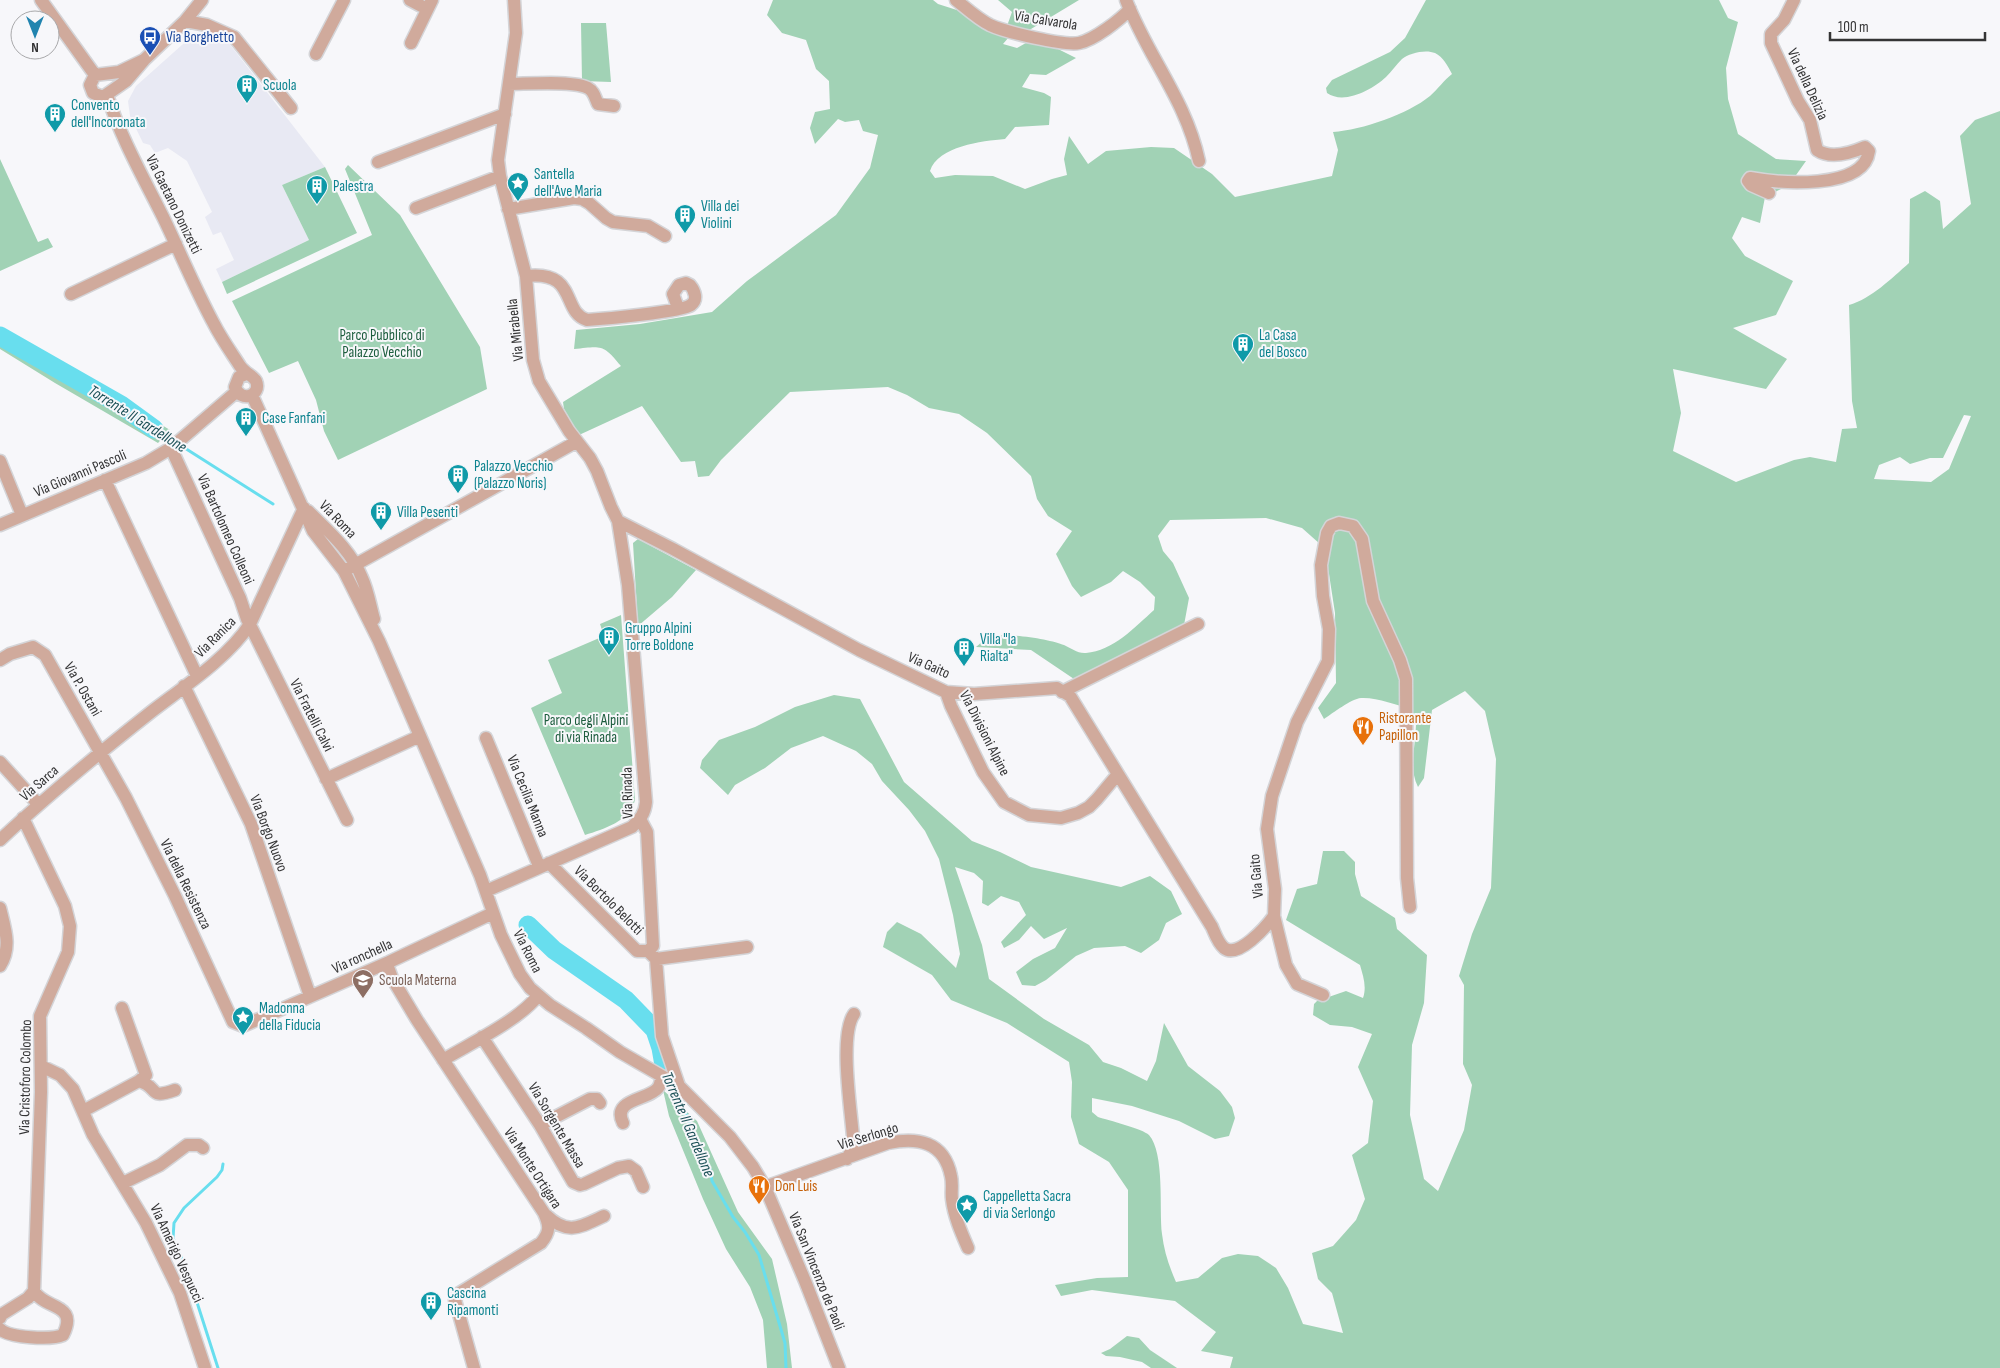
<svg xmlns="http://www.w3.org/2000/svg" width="2000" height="1368" font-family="'Sofia Sans Condensed',sans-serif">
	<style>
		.built { fill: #e8e9f3 }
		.green { fill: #a1d2b5; fill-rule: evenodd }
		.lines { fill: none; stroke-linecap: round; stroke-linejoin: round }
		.stream { stroke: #68deee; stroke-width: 3 }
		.river { stroke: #68deee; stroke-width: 19 }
		.street-casing { stroke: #d4d4d7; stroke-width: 15 }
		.street { stroke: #d0aa9c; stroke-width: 12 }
		.labels { text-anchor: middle; stroke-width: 4; stroke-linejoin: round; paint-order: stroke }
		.street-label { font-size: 15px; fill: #343435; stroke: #f7f7fa }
		.transit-label { font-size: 15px; fill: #164399; stroke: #f7f7fa; text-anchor: start }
		.culture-label { font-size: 15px; fill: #0d838f; stroke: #f7f7fa; text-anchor: start }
		.park-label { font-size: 15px; fill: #1d5d3e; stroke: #f7f7fa }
		.food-label { font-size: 15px; fill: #c56008; stroke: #f7f7fa; text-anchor: start }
		.education-label { font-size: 15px; fill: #785e54; stroke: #f7f7fa; text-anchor: start }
		.water-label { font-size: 16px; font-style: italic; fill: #1c5057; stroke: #f7f7fa }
	</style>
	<rect width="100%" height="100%" fill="#f7f7fa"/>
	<path class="built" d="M 192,36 L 228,42 L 325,167 L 282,185 L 309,240 L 222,282 L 216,269 L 234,260 L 221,232 L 213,235 L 205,217 L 212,212 L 187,161 L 168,148 L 155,153 L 150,145 L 143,143 L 130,116 L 128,101 L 136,86 Z"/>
	<path class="green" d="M 773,0 L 933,0 L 938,4 L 1007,26 L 1012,12 L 998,0 L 1079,0 L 1031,29 L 1009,37 L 1003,44 L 1017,48 L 1033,39 L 1052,46 L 1076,58 L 1046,75 L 1030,74 L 1022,87 L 1044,93 L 1051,97 L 1049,125 L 1015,127 L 1005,139 C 982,141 938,146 930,171 L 935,178 L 955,175 L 993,176 L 1025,189 L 1052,179 L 1067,175 L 1064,159 L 1069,136 L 1088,164 L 1106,151 L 1151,147 L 1174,148 L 1212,174 L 1235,197 L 1332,176 L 1338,150 L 1333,132 C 1362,130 1408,114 1430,96 C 1438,89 1444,80 1452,74 C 1448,66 1443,57 1435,53 C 1426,49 1409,53 1402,59 C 1396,65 1392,71 1386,77 C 1372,90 1344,105 1327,93 L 1326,88 L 1332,80 L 1390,52 L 1405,38 L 1426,0 L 1719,0 L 1728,18 L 1738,22 L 1726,68 L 1728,99 L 1738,134 L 1776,159 L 1806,161 L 1789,185 L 1765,197 L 1760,223 L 1742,217 L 1732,238 L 1745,256 L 1793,281 L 1776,315 L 1733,328 L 1787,359 L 1766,389 L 1673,369 L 1681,413 L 1673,451 L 1736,482 L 1794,460 L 1810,457 L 1836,462 L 1842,429 L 1857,428 L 1852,401 L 1849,305 C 1871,299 1892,278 1909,263 L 1910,199 L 1925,191 L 1940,201 L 1943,229 L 1971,204 L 1960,136 L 1975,120 L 2000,111 L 2000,1368 L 1230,1368 L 1233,1357 L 1201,1351 L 1216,1332 L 1175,1301 L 1092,1290 L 1061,1296 L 1055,1285 L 1097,1278 L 1128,1277 L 1128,1190 L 1109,1162 L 1079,1144 L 1071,1117 L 1072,1082 L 1069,1062 L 1007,1023 L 951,1000 L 932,975 L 883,947 L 887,932 L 897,922 L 921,934 L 956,968 L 960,954 L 953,915 L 939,859 L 925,831 L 909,810 L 882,781 L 872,764 L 856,751 L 823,736 L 791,748 L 765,768 L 735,785 L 728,795 L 700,768 L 702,760 L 719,740 L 755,727 L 795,707 L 834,695 L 860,699 L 904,782 L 972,841 L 1000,852 L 1031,867 L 1121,887 L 1150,876 L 1171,891 L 1182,914 L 1166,923 L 1159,940 L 1141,953 L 1125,946 L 1094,948 L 1076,956 L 1046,980 L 1035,986 L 1022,985 L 1016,972 L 1033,959 L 1055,948 L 1067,928 L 1044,939 L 1031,926 L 1019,940 L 1004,948 L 1001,942 L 1026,915 L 1019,902 L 1001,896 L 988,906 L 982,903 L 983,881 L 974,873 L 955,867 L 982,945 L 989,979 L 1044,1019 L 1089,1045 L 1103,1062 L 1121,1068 L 1147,1081 L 1156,1061 L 1164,1023 L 1188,1066 L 1220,1091 L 1232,1107 L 1235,1118 L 1229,1136 L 1215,1139 L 1179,1121 L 1132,1106 L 1092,1098 L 1092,1112 L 1098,1117 C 1108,1120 1143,1129 1149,1135 C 1165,1153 1159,1210 1162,1234 C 1164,1251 1169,1266 1176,1282 L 1198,1278 L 1222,1258 L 1238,1254 L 1258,1256 L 1276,1268 L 1288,1288 L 1303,1324 L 1343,1333 L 1332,1293 L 1318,1279 L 1312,1253 L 1333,1246 L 1356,1220 L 1365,1199 L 1352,1155 L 1368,1143 L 1373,1101 L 1358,1067 L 1372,1034 L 1352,1027 L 1330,1025 L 1313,1015 L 1314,1004 L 1317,1001 L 1346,991 L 1363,998 C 1367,986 1363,976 1360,965 L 1286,920 L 1297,889 L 1317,884 L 1323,851 L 1344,851 L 1355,862 L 1355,874 L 1361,896 L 1395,918 L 1397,929 L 1427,955 L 1424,1003 L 1412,1045 L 1410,1115 L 1424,1179 L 1438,1191 L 1464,1130 L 1472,1085 L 1463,1064 L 1464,985 L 1459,976 L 1472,934 L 1491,888 L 1495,788 L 1496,759 L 1485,711 L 1465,691 L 1432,710 L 1424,778 L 1418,787 C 1408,767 1416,746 1416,724 C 1416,719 1413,714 1411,709 C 1397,705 1376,697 1361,698 C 1351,699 1333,713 1324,719 L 1318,708 L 1336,683 L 1335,613 L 1329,574 L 1320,544 L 1302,528 L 1266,518 L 1170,520 L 1158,536 L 1163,551 L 1173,563 L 1189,598 L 1182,636 L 1074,679 L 1031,650 L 976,647 C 980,644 984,639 988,638 C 1002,631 1050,639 1064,645 C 1071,648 1078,654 1086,653 C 1113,651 1135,627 1154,610 L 1155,597 L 1140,582 L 1123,571 L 1111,582 L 1081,597 L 1072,586 L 1056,554 L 1072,531 L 1048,516 L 1037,499 L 1031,476 L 987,433 L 959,414 L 929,408 L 907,395 L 888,387 L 790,392 L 721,460 L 709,476 L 698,477 L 695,461 L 681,462 L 642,406 L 579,435 L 564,409 L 563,402 L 621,366 C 603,344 602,346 574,349 L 576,330 L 640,324 L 712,312 L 747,281 L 836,215 L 870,168 L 878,135 L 863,131 L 859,120 L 845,122 L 838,119 L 815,144 L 810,128 L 815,112 L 830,109 L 829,81 L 816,69 L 806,40 L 782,33 L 767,15 ZM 1964,415 L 1971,416 L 1949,469 L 1931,482 L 1874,479 L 1879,465 L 1900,457 L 1910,464 L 1930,458 L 1943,458 Z
		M 581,23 L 606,23 L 611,82 L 582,81 Z
		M 0,159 L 38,242 L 48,238 L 53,247 L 0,271 Z
		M 348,165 L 400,215 L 480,347 L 487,389 L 338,460 L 324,431 L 316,400 L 298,361 L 269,373 L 232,301 L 372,235 L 345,169 Z
		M 325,167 L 357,233 L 227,294 L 222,282 L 309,240 L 282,185 Z
		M 0,327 L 170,430 L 158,443 L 55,383 L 0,349 Z
		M 638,539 L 696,570 L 672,597 L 638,626 L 633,543 Z
		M 621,615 L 635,800 C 630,821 604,829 585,835 L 531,708 L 562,693 L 548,660 L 604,636 L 600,624 Z
		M 663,1090 L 697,1121 L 738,1212 L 772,1259 L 787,1324 L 792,1368 L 767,1368 L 763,1320 L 750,1287 L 726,1249 L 703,1199 L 669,1116 Z
		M 1127,1336 L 1139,1338 L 1150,1350 L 1177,1368 L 1151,1368 L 1142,1362 L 1120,1357 L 1106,1356 L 1101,1353 L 1110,1349 Z"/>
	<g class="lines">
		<path class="stream" d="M 154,429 L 173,441
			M 180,445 L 273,504
			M 664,1065 L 668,1074
			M 675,1089 L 710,1169 L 712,1181 L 733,1217 L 745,1232 L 759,1255 L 785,1343 L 786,1368
			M 218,1368 L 186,1268 L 173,1238 L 174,1223 L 184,1208 L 217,1177 L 222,1170 L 223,1164"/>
		<path class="river" d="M 0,336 L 121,405 L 154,429
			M 528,925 L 554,950 L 626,1000 L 655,1030 L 661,1048 L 664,1065"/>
		<g class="street-casing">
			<path id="street" d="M 41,0 L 95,75
				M 410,0 L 427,9
				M 956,0 C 966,8 978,19 990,25 C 1005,32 1064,46 1079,43 C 1094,40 1120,20 1130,9
				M 1126,0 C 1148,57 1186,100 1199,161
				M 185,21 L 207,25 L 234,37 L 291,108
				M 411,43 L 432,0
				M 316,54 L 344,0
				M 144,60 L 119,72 L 95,75 L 90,85 L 93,93 L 103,97 L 126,81 L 144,60 L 185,21 L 202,0
				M 509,84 C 526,84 574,80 588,88 C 594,91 595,98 598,104 L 614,106
				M 107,95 C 121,138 143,177 163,217 C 180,252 195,289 214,324 C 221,338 231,352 240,366 C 245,373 253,376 256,381 C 262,395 241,404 235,387 L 239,377 L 246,374
				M 378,162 L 505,114
				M 1769,193 L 1751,185 L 1748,181 L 1750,178 C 1778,183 1864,191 1869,151 L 1865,147 C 1851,153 1830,159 1817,150 L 1810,120 L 1798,101 L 1771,43 L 1771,34 L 1784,20 L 1794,0
				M 416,208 L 500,176
				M 508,209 L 574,198 L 582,199 L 589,203 L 606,218 L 613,222 L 648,226 L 665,236
				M 526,276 C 578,270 561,312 587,320 C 602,319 681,312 691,305 C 698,300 695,291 690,285 L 686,283 L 679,285 L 673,294 L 677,305 L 681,308
				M 71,294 L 176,244
				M 252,395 L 313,531 L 344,571 L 379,641 L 480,875 L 501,935 L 520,974 L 530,988 L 550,1005 L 586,1028 L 620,1052 L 679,1086 L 730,1137 L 753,1167 L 765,1187 L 805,1281 L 839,1368
				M 171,448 L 240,598 L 247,619 L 347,820
				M 0,461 L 22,515
				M 105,480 L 197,676
				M 308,511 C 328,531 351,550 362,578 C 368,591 370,605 374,619
				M 618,521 L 673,549 L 859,650 L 946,692 L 974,694 L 1057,688 L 1070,696 L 1212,927 C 1215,934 1218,943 1224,948 C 1238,959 1266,927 1274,916 L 1275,889 L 1267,829 L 1272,796 L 1297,722 L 1328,661 L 1329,629 L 1323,596 L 1321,565 L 1327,533 L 1331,526 L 1339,523 L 1353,526 L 1362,539 L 1373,601 L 1400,660 L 1406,679 L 1407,878 L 1410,907
				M 0,525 L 146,463 L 171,448 L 236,392
				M 344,571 L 576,442
				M 0,660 L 10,654 L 33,647 L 45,655 L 126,798 L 175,896 L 233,1022 L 243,1026 L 389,962 L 493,913
				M 184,686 L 251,824 L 310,996
				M 946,692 L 951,706 L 983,772 L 1004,802 L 1029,815 L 1061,818 L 1078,813 L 1089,807 L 1097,799 L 1118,774
				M 1062,692 L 1198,624
				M 486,738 L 539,866
				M 0,762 L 38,804
				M 326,779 L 420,736
				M 640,819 L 647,832 L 653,946 L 648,951
				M 0,840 C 48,795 99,753 151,712 C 182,688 228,658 250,624 L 304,508
				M 549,863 L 637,951 L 648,951
				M 486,891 L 632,827 C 640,819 645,814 646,802 L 628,585 L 618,521 L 611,507 L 597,471 L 590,458 L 569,431 L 539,381 L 533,360 L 526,276 L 500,176 L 498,160 L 516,33 L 514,0
				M 0,908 C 5,929 12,947 0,966
				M 1274,916 L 1286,965 L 1297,984 L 1323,995
				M 648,951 L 656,959 L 662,1036 L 679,1086
				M 656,959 L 747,947
				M 389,962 L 388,967 L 392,978 L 417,1020 L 544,1213 C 550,1226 550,1232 541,1243 L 458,1294 L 455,1300 L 474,1368
				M 122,1008 L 146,1075 L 139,1081
				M 482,1037 L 540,1125 L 573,1182 L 580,1185 L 584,1184 L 618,1168 L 629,1166 L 636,1171 L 643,1187
				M 443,1060 C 473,1042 516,1022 538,996
				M 41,1066 L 60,1075 L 73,1089 L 93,1135 L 146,1223 L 180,1293 L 205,1368
				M 83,1111 L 139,1081 C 160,1087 147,1100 175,1090
				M 623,1123 C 611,1099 649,1100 658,1088 C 661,1084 661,1081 661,1076
				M 540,1125 L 590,1099 L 597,1099 L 600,1103
				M 847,1159 L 852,1149 L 853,1137 C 851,1110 839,1035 854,1014
				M 123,1183 L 160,1165 L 187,1145 L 199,1145 L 203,1148
				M 765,1187 L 888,1143 C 917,1137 944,1141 951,1176 C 953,1184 951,1192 952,1199 C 954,1216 961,1232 968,1248
				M 546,1215 C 568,1236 580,1227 604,1216
				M 0,1318 L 1,1315 L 28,1298 L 34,1291
				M 0,1329 C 9,1338 51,1340 63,1335 C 79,1303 45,1310 34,1291 L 41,1092 L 40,1016 L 68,952 L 70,926 L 65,906 L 23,818"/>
		</g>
		<use href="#street" class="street"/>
	</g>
	<defs>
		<g id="bus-pin" transform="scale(1.125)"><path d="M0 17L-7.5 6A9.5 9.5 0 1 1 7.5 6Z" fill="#1a4fb4" stroke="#f7f7fa"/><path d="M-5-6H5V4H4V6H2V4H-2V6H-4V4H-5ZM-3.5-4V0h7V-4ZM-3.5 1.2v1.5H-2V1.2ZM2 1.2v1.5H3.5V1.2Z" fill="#fff"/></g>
		<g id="building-pin" transform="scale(1.125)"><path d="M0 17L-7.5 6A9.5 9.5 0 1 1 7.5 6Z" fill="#0f9aa8" stroke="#f7f7fa"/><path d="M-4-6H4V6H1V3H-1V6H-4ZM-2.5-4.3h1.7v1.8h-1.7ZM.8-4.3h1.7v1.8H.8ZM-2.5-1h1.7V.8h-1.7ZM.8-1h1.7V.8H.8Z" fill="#fff"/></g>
		<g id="sight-pin" transform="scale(1.125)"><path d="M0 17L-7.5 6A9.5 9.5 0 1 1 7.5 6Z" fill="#0f9aa8" stroke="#f7f7fa"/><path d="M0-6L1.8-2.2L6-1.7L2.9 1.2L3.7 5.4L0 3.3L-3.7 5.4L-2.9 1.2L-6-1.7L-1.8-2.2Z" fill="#fff"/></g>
		<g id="restaurant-pin" transform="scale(1.125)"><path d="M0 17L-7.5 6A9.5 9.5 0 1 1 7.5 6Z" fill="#e8710a" stroke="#f7f7fa"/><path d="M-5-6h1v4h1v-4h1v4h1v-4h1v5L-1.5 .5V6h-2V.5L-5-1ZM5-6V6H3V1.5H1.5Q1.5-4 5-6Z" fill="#fff"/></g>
		<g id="school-pin" transform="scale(1.125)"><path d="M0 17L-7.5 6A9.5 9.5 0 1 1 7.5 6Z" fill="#8d6e63" stroke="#f7f7fa"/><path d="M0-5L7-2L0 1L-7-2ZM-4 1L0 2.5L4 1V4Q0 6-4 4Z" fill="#fff"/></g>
	</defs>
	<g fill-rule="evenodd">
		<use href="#bus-pin" x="150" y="37"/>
		<use href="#building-pin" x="247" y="85"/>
		<use href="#building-pin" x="55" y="114"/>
		<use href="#sight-pin" x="518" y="183"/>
		<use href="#building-pin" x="317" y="186"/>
		<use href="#building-pin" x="685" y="215"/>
		<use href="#building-pin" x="1243" y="344"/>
		<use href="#building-pin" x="246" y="418"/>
		<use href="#building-pin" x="458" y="475"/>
		<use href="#building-pin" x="381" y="512"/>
		<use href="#building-pin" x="609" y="637"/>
		<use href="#building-pin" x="964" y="648"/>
		<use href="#restaurant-pin" x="1363" y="727"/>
		<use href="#school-pin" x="363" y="980"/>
		<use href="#sight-pin" x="243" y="1017"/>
		<use href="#restaurant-pin" x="759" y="1186"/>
		<use href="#sight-pin" x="967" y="1205"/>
		<use href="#building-pin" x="431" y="1302"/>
	</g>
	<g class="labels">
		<g class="street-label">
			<text transform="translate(1046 20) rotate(9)" y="5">Via Calvarola</text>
			<text transform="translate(1808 84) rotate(65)" y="5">Via della Delizia</text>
			<text transform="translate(174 204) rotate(64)" y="5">Via Gaetano Donizetti</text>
			<text transform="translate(515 330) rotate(-96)" y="5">Via Mirabella</text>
			<text transform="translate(80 473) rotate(-23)" y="5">Via Giovanni Pascoli</text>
			<text transform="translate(338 519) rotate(46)" y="5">Via Roma</text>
			<text transform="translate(226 529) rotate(66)" y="5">Via Bartolomeo Colleoni</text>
			<text transform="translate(215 637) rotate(-45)" y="5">Via Ranica</text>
			<text transform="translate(929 665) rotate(24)" y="5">Via Gaito</text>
			<text transform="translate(83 689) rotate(60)" y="5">Via P. Ostani</text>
			<text transform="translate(312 715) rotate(63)" y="5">Via Fratelli Calvi</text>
			<text transform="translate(985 733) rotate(63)" y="5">Via Divisioni Alpine</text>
			<text transform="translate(39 783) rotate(-41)" y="5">Via Sarca</text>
			<text transform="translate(627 793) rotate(-91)" y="5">Via Rinada</text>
			<text transform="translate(528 796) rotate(68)" y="5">Via Cecilia Manna</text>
			<text transform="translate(269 833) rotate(69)" y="5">Via Borgo Nuovo</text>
			<text transform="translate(1256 876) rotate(-95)" y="5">Via Gaito</text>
			<text transform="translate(186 884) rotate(64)" y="5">Via della Resistenza</text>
			<text transform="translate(609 900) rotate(45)" y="5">Via Bortolo Belotti</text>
			<text transform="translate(528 951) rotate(63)" y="5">Via Roma</text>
			<text transform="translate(362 956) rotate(-24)" y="5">Via ronchella</text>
			<text transform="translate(25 1077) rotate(-89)" y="5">Via Cristoforo Colombo</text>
			<text transform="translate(557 1125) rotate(59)" y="5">Via Sorgente Massa</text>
			<text transform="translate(868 1136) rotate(-17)" y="5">Via Serlongo</text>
			<text transform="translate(533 1168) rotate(57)" y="5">Via Monte Ortigara</text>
			<text transform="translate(177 1253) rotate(65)" y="5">Via Amerigo Vespucci</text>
			<text transform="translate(817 1271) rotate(68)" y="5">Via San Vincenzo de Paoli</text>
		</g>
		<g class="transit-label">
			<text x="166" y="42">Via Borghetto</text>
		</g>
		<g class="culture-label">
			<text x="263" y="90">Scuola</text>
			<text x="71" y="110">Convento<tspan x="71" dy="17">dell'Incoronata</tspan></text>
			<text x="534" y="179">Santella<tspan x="534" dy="17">dell'Ave Maria</tspan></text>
			<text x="333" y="191">Palestra</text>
			<text x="701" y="211">Villa dei<tspan x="701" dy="17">Violini</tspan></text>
			<text x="1259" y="340">La Casa<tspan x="1259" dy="17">del Bosco</tspan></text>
			<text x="262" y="423">Case Fanfani</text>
			<text x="474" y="471">Palazzo Vecchio<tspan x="474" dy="17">(Palazzo Noris)</tspan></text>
			<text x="397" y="517">Villa Pesenti</text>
			<text x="625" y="633">Gruppo Alpini<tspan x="625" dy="17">Torre Boldone</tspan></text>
			<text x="980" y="644">Villa "la<tspan x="980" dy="17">Rialta"</tspan></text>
			<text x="259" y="1013">Madonna<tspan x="259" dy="17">della Fiducia</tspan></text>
			<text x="983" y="1201">Cappelletta Sacra<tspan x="983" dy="17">di via Serlongo</tspan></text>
			<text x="447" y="1298">Cascina<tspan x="447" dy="17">Ripamonti</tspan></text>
		</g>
		<g class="park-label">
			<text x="382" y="340">Parco Pubblico di<tspan x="382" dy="17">Palazzo Vecchio</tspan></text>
			<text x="586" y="725">Parco degli Alpini<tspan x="586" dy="17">di via Rinada</tspan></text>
		</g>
		<g class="food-label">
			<text x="1379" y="723">Ristorante<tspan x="1379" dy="17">Papillon</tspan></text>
			<text x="775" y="1191">Don Luis</text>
		</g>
		<g class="education-label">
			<text x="379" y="985">Scuola Materna</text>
		</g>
		<g class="water-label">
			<text transform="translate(138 418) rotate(32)" y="6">Torrente Il Gardellone</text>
			<text transform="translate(689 1124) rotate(67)" y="6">Torrente Il Gardellone</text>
		</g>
	</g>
	<g transform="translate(35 35) rotate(180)"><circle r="24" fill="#f7f7fa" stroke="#a9a9ab"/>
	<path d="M0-4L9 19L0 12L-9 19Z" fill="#2184af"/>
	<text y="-8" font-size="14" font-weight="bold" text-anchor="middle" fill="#343435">N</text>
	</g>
	<path d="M1830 32v8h155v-8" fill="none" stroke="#343435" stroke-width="2.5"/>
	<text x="1838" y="32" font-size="15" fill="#343435" stroke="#f7f7fa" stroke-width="4" paint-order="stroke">100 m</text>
</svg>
